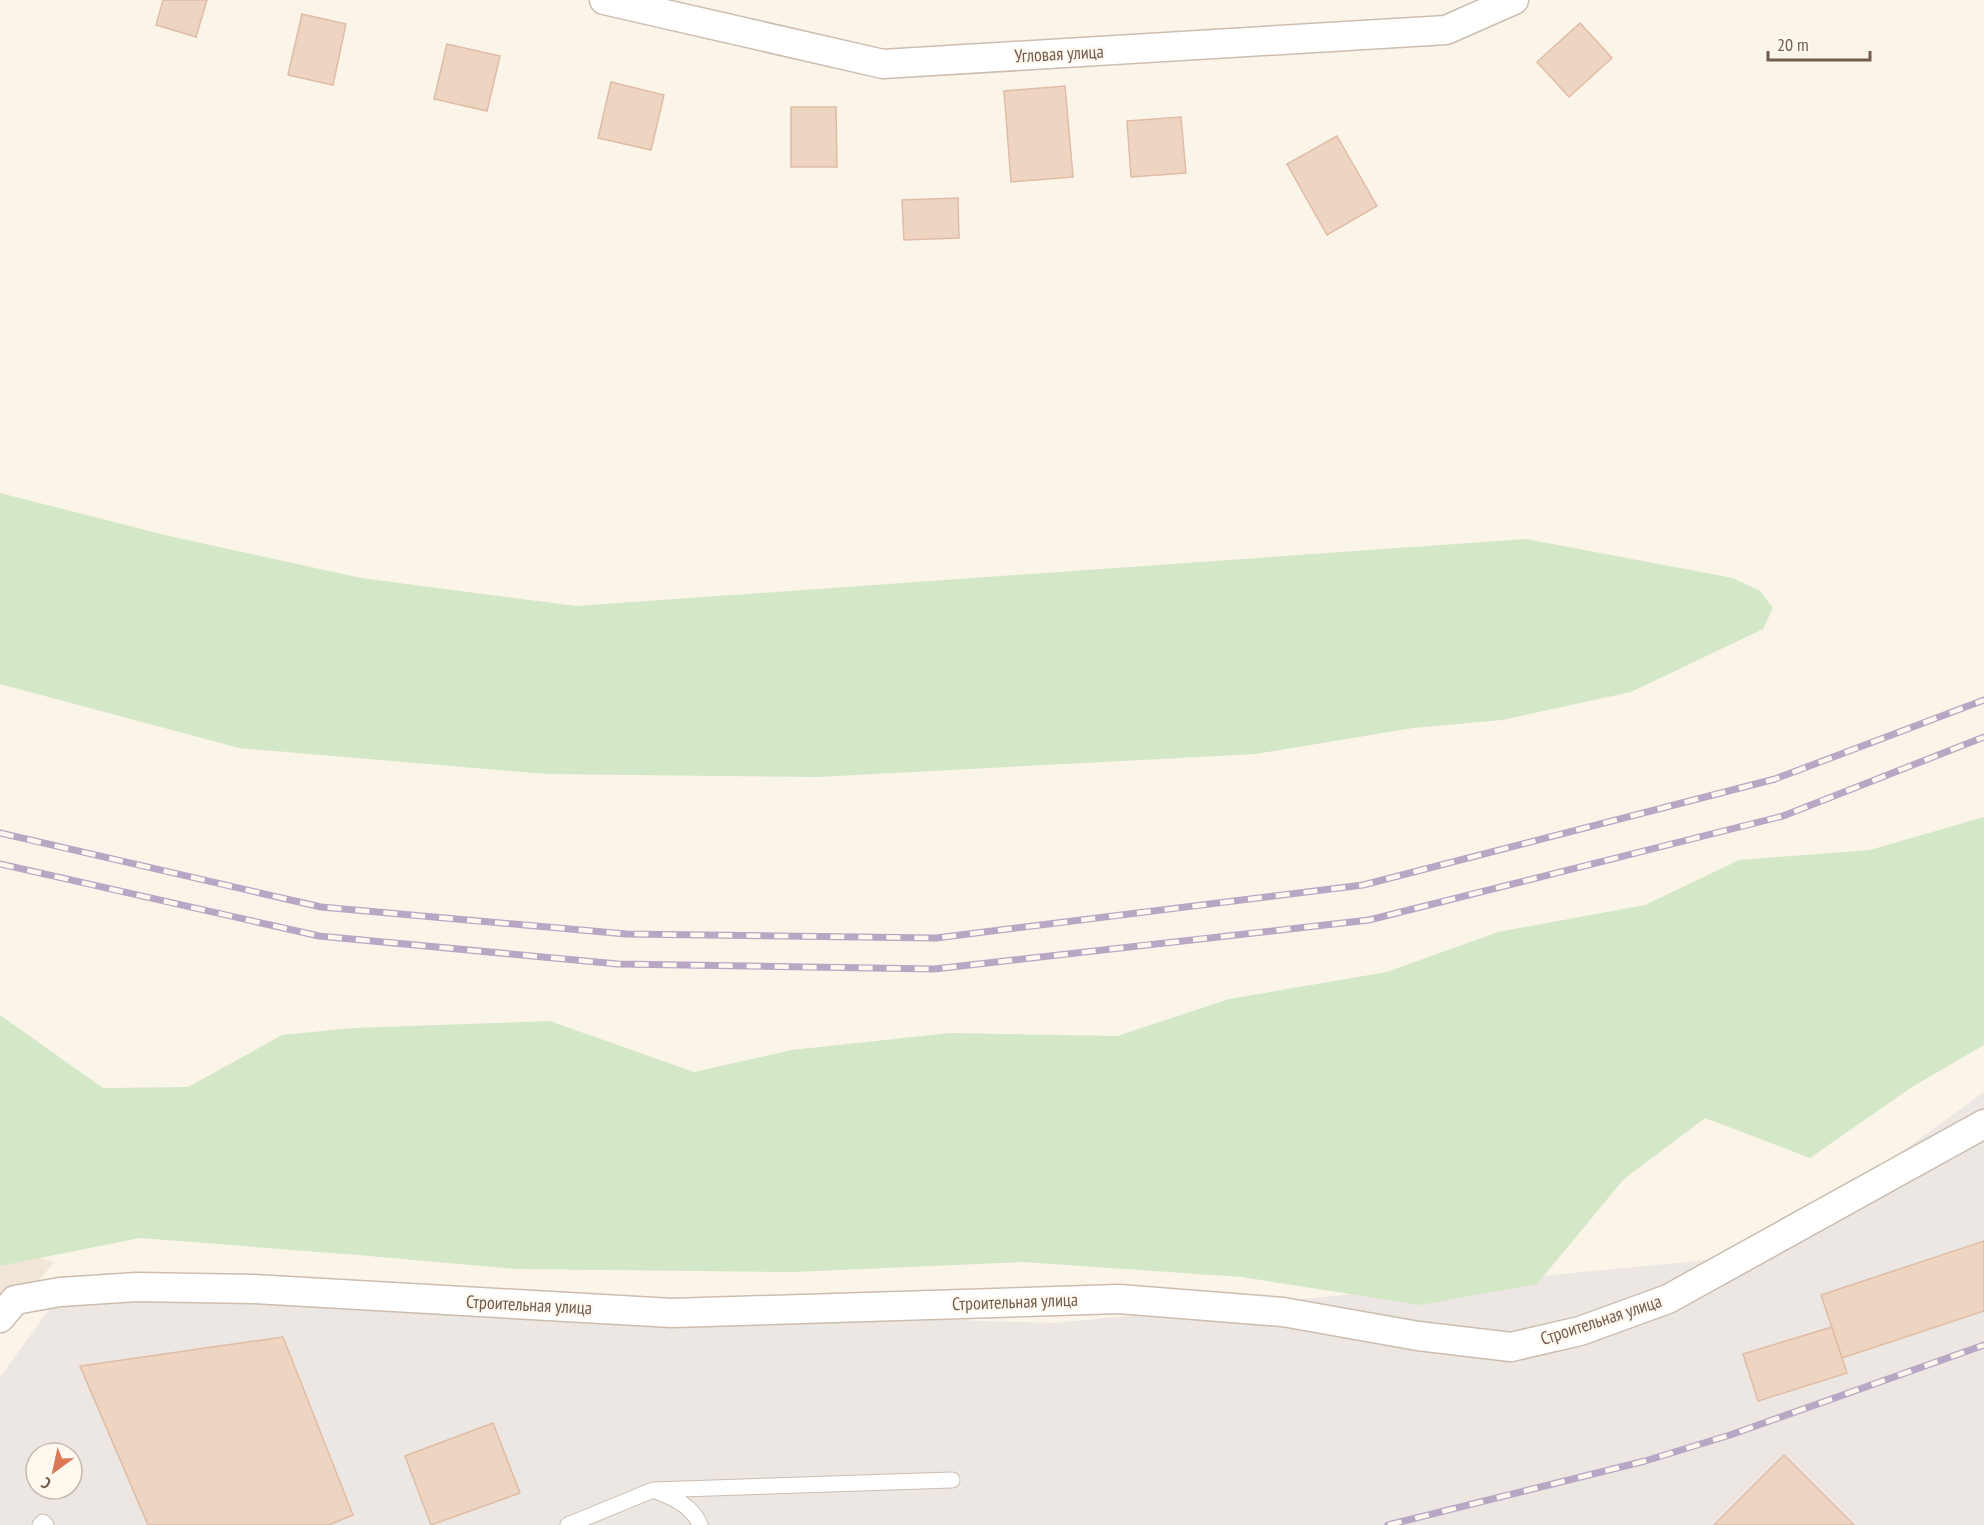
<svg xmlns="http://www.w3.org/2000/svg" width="1984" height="1525" font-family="'PT Sans Narrow',sans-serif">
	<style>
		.residential { fill: #f2e6d8 }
		.industrial { fill: #ece7e2; fill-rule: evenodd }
		.green { fill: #d4e8c8 }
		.building { fill: #eed5c2; stroke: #e0bca4; stroke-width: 1.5 }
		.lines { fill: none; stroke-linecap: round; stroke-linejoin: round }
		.service-casing { stroke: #ccbdaf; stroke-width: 17 }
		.minor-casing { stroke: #ccbdaf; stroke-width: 31 }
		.service { stroke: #fff; stroke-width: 15 }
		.minor { stroke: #fff; stroke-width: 28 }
		.rail-casing { stroke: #b8a7c4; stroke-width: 7 }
		.rail { stroke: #fef8ef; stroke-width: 4.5; stroke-dasharray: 14; stroke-linecap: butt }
		.labels { text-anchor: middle; stroke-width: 4.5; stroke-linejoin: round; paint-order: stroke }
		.street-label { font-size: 18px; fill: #735c4e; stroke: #fef8ef }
	</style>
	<rect width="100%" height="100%" fill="#fbf4e9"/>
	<path class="residential" d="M 0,1246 L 54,1262 L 0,1328 Z"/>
	<path class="industrial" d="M 1984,1092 L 1984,1525 L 0,1525 L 0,1377 L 62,1292 L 1054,1323 L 1759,1255 ZM 36,1453 L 72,1453 L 72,1489 L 36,1489 Z"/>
	<path class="green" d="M 0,493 L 169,536 L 361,578 L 576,606 L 1526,539 L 1733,578 L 1760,591 L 1773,608 L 1763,629 L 1631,692 L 1502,720 L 1413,728 L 1256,754 L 818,777 L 545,774 L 239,748 L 0,684 Z
		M 1984,817 L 1984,1045 L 1912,1087 L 1810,1158 L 1705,1118 L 1624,1179 L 1537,1284 L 1420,1305 L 1241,1277 L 1023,1262 L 794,1272 L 517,1269 L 358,1255 L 140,1238 L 0,1266 L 0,1015 L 103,1088 L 188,1087 L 282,1035 L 353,1028 L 550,1021 L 694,1072 L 792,1050 L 950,1033 L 1117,1036 L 1229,999 L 1387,972 L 1498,932 L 1645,905 L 1739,860 L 1870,850 Z"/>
	<path class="building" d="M 163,0 L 207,0 L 196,37 L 156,25 Z
		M 302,14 L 346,24 L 333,85 L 288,75 Z
		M 1580,23 L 1612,58 L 1569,97 L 1537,62 Z
		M 447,44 L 500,56 L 487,111 L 434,99 Z
		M 611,82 L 664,95 L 651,150 L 598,138 Z
		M 1065,86 L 1073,177 L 1011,182 L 1004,91 Z
		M 791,107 L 836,107 L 837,167 L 791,167 Z
		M 1181,117 L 1186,173 L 1131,177 L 1127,121 Z
		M 1337,136 L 1377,206 L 1327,235 L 1287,164 Z
		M 958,198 L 959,238 L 904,240 L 902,200 Z
		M 1984,1241 L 1984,1311 L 1842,1358 L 1821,1295 Z
		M 1832,1327 L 1847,1373 L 1758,1401 L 1743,1354 Z
		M 283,1337 L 353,1515 L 329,1525 L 148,1525 L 80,1366 Z
		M 493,1423 L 520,1493 L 431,1525 L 405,1456 Z
		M 1784,1455 L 1854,1525 L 1714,1525 Z"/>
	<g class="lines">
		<g class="service-casing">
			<path id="service" d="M 653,1490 L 952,1480
				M 40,1525 L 43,1522 L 46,1525
				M 568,1525 L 653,1490 C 672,1497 692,1505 700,1525"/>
		</g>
		<g class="minor-casing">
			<path id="minor" d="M 604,0 L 883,64 L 1446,30 L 1514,0
				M 0,1318 L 15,1300 L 60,1292 L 137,1287 L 253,1289 L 672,1313 L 1119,1299 L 1283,1312 L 1418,1336 L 1511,1347 L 1580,1331 L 1668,1299 L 1984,1124"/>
		</g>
		<use href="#service" class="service"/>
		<use href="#minor" class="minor"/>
		<g class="rail-casing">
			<path id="rail" d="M 0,833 L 321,907 L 626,934 L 936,938 L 1363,885 L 1775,779 L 1984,700
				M 0,864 L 319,936 L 618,964 L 934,969 L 1369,920 L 1783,816 L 1984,737
				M 1388,1525 L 1645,1461 L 1730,1435 L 1984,1345"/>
		</g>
		<use href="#rail" class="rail"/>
	</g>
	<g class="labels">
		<g class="street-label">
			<text transform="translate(1059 54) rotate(-3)" y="6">Угловая улица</text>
			<text transform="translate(1015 1302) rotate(-2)" y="6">Строительная улица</text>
			<text transform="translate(529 1305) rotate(3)" y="6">Строительная улица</text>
			<text transform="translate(1601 1320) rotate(-18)" y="6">Строительная улица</text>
		</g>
	</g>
	<g transform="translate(54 1471) rotate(213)"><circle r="28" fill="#fef8ef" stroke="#c6baaf" stroke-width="1.5"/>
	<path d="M0-4.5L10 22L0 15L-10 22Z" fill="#db7858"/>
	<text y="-9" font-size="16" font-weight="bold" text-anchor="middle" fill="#735c4e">С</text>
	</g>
	<path d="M1768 51v9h102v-9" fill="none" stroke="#735c4e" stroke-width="3"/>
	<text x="1777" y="51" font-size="18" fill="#735c4e" stroke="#fef8ef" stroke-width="4.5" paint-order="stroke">20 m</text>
</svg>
